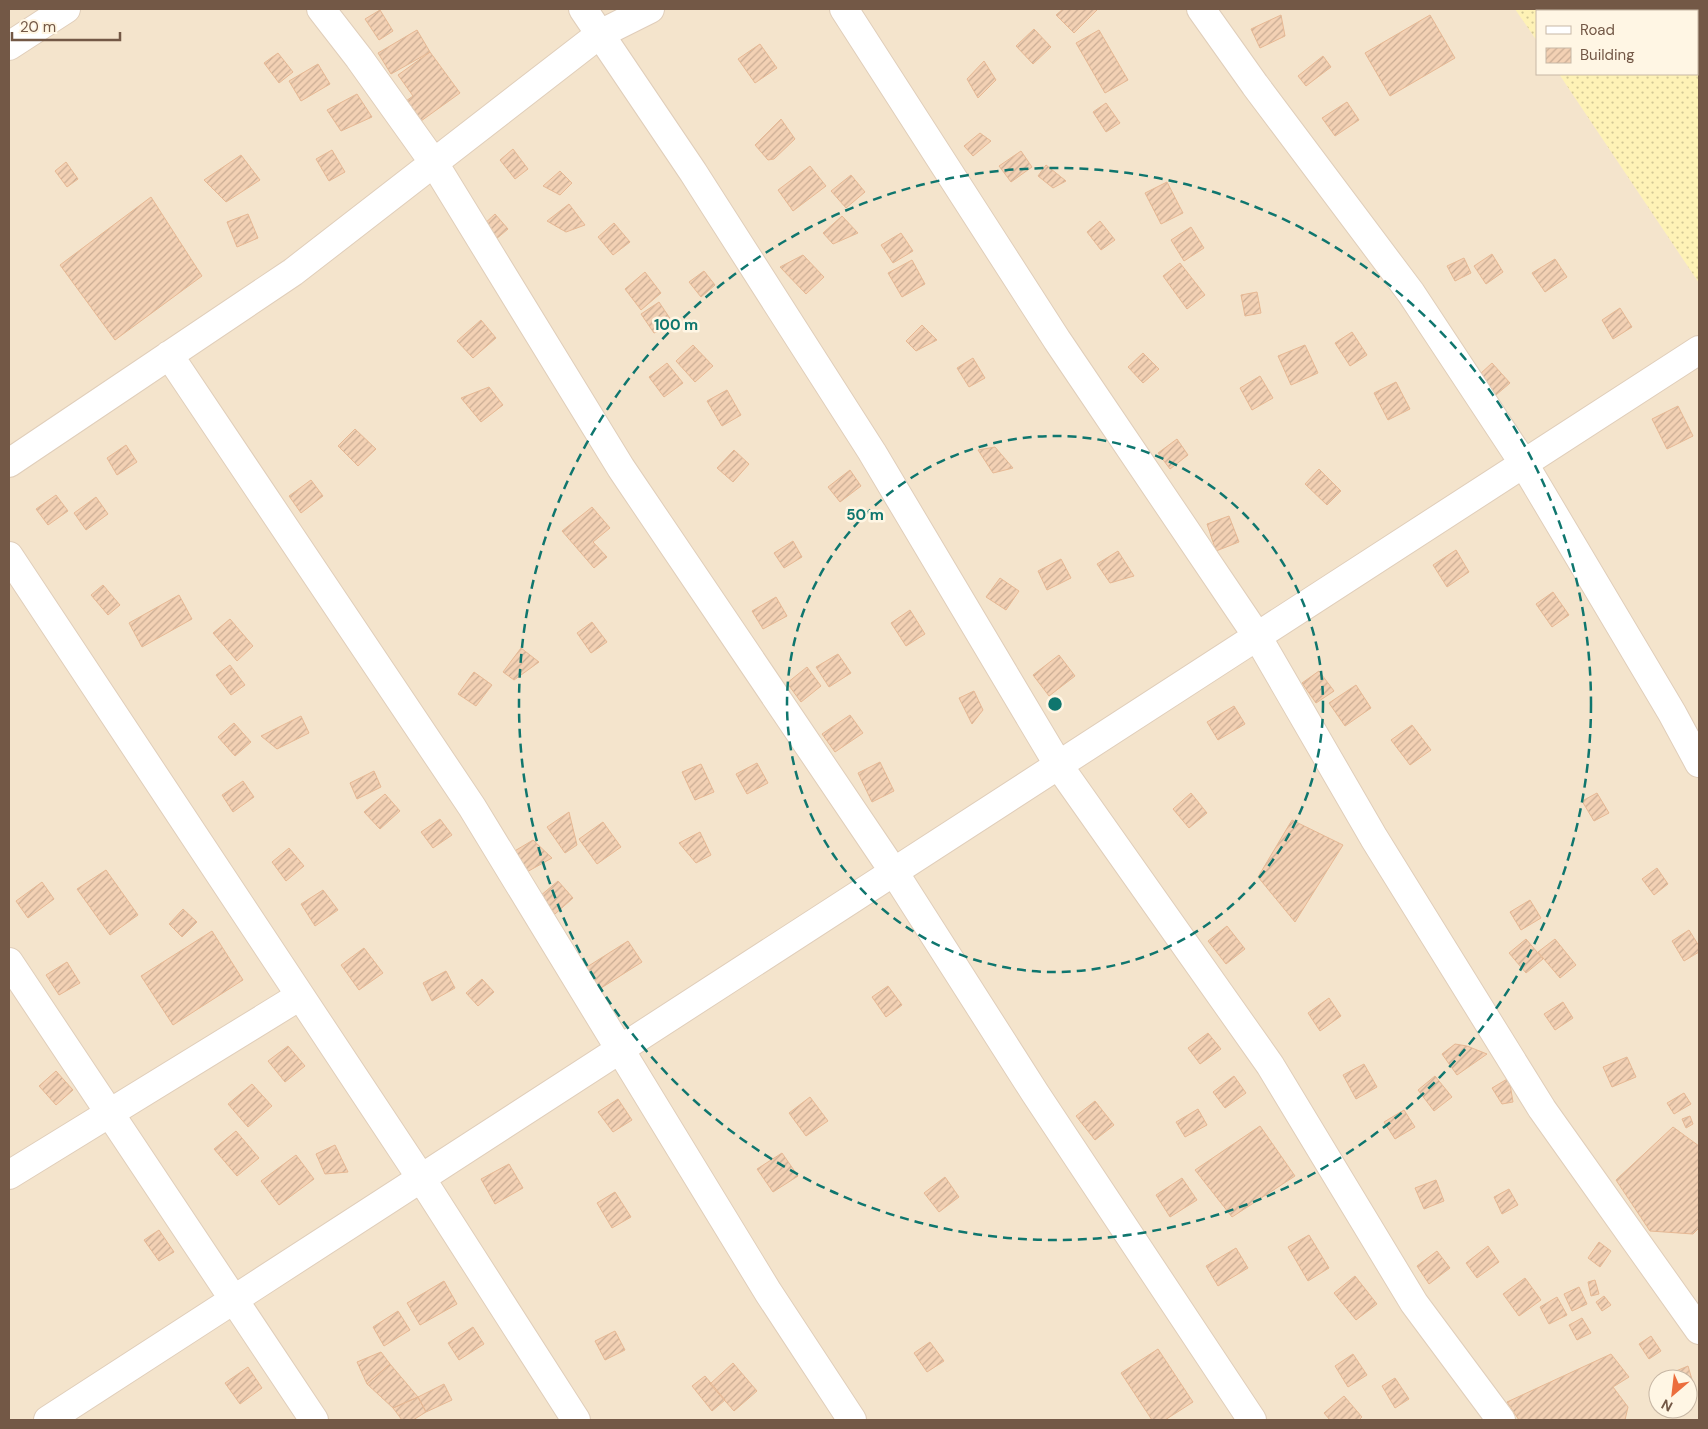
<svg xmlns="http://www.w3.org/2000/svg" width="1708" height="1429" font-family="'DM Sans',sans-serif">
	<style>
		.residential { fill: #f4e4cc; fill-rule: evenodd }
		.sand { fill: url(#sand-dots) }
		.building { fill: url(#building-hatch); stroke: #e6b894 }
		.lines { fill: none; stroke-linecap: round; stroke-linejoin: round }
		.street-casing { stroke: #e0ceba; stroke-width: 30 }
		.street { stroke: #fff; stroke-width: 28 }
		.ring { fill: none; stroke: #0f766e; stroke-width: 2.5; stroke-dasharray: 9 6 }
		.centre { fill: #0f766e; stroke: #fff6e4; stroke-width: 2.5 }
		.ring-label { font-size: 15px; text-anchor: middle; font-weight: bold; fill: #0f766e; stroke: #fff6e4; stroke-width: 5; stroke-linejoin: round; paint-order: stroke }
	</style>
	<defs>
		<pattern id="sand-dots" width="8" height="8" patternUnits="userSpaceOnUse" patternTransform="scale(1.25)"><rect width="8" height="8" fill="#fef2b6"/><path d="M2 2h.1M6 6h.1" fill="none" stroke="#d2c796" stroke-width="1.8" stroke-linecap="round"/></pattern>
		<pattern id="building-hatch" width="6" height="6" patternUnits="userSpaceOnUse" patternTransform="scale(1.25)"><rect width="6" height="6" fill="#f3d1b4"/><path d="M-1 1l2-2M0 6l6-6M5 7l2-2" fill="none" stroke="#c9ac94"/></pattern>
	</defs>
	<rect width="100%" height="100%" fill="#fdf2dd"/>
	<path class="residential" d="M 9,9 L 1699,9 L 1699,1420 L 9,1420 ZM 1537,11 L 1697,11 L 1697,74 L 1537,74 ZM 1658,1379 L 1688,1379 L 1688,1409 L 1658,1409 Z"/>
	<path class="sand" d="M 1515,9 L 1699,9 L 1699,283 L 1559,74 L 1697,74 L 1697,11 L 1537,11 L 1537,41 Z"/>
	<path class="building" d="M 1063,9 L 1096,9 L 1097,10 L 1074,33 L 1056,15 Z
		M 380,10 L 393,31 L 379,40 L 365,19 Z
		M 1281,15 L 1285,36 L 1260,48 L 1251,29 Z
		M 1430,15 L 1455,58 L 1390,96 L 1365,53 Z
		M 1034,29 L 1051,47 L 1033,64 L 1016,46 Z
		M 417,30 L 430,52 L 391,74 L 378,53 Z
		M 1099,30 L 1128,80 L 1105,93 L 1076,43 Z
		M 760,44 L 777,68 L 755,83 L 738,59 Z
		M 430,52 L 460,93 L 421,121 L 406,101 L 413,96 L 398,75 Z
		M 278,53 L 293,72 L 279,83 L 264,63 Z
		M 1323,56 L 1331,67 L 1306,86 L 1298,76 Z
		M 984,61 L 996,80 L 978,98 L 967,79 Z
		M 318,64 L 330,84 L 301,101 L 289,81 Z
		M 357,94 L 372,117 L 341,131 L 327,110 Z
		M 1347,102 L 1359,120 L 1335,136 L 1322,118 Z
		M 1106,103 L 1120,123 L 1106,132 L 1093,112 Z
		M 781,119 L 795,139 L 774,159 L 768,160 L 755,145 Z
		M 980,133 L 991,141 L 973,156 L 964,146 Z
		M 513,149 L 528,169 L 515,179 L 500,160 Z
		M 332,150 L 345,172 L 329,181 L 316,159 Z
		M 1021,151 L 1032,167 L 1011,182 L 999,166 Z
		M 241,155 L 260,180 L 226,202 L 204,180 Z
		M 66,162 L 78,179 L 67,187 L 55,171 Z
		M 1046,165 L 1066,181 L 1053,188 L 1038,176 Z
		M 810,166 L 826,186 L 793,211 L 778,190 Z
		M 560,171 L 572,183 L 560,195 L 543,186 Z
		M 851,175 L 865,192 L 846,208 L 831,191 Z
		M 1167,182 L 1183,213 L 1161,224 L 1145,193 Z
		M 151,197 L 202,276 L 115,340 L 60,265 Z
		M 569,204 L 585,225 L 566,232 L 547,221 Z
		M 248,214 L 258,238 L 237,247 L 227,222 Z
		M 495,214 L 508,229 L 495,240 L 482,226 Z
		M 842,216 L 858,233 L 833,244 L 823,233 Z
		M 1100,221 L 1115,240 L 1101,250 L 1087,232 Z
		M 614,223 L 630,242 L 613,255 L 598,237 Z
		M 1191,227 L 1204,248 L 1184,261 L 1171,240 Z
		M 901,233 L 913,251 L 893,263 L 881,245 Z
		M 1492,254 L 1503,272 L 1486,284 L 1474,266 Z
		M 803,255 L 824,277 L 806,294 L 780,267 Z
		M 1464,258 L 1471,273 L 1455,281 L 1447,266 Z
		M 1555,259 L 1567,277 L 1545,292 L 1532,273 Z
		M 912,260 L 925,284 L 902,297 L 888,273 Z
		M 1180,263 L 1205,295 L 1187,309 L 1163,276 Z
		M 704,271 L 715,285 L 701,297 L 689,282 Z
		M 645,272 L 661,293 L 641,310 L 625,289 Z
		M 1257,292 L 1261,313 L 1245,316 L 1241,295 Z
		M 659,302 L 675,326 L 654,333 L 641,314 Z
		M 1620,308 L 1632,327 L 1613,339 L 1602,320 Z
		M 481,320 L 496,338 L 473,358 L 457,341 Z
		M 922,325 L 937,340 L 916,351 L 906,341 Z
		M 1352,332 L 1367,355 L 1350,366 L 1335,343 Z
		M 693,345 L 713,366 L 695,382 L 676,361 Z
		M 1305,345 L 1318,373 L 1291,385 L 1278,356 Z
		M 1143,353 L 1159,369 L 1143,383 L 1128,367 Z
		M 973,358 L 985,378 L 969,387 L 957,368 Z
		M 667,363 L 683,383 L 664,397 L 649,377 Z
		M 1492,363 L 1510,383 L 1496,395 L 1479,375 Z
		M 1260,376 L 1273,398 L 1252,410 L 1240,388 Z
		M 1396,382 L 1410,409 L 1388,420 L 1374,393 Z
		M 489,387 L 503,405 L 481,422 L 461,398 Z
		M 727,390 L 741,415 L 722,426 L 707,401 Z
		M 1678,406 L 1693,436 L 1667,449 L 1652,419 Z
		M 355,429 L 376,449 L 358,466 L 338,446 Z
		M 1177,439 L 1188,455 L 1170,469 L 1158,453 Z
		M 126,445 L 137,462 L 117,475 L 107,458 Z
		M 995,447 L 1013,468 L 993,473 L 978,450 Z
		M 734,450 L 749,464 L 733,482 L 717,468 Z
		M 1319,469 L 1341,491 L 1327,505 L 1305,484 Z
		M 850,470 L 861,486 L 840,502 L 828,487 Z
		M 311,480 L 323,496 L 301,513 L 289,496 Z
		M 56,495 L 68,511 L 48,525 L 36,509 Z
		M 96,497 L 108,514 L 86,530 L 74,513 Z
		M 592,507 L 610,528 L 593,542 L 607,557 L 594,568 L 562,531 Z
		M 1229,516 L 1239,542 L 1216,551 L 1207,524 Z
		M 793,541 L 802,557 L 784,568 L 774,553 Z
		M 1456,550 L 1469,572 L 1447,587 L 1433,565 Z
		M 1118,551 L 1134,576 L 1110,583 L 1097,564 Z
		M 1061,559 L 1071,578 L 1047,590 L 1038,571 Z
		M 1000,578 L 1019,591 L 1006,610 L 986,597 Z
		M 103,585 L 120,605 L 108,615 L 91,595 Z
		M 1553,592 L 1569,615 L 1552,627 L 1536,604 Z
		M 179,595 L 192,619 L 142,647 L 129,623 Z
		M 776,597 L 787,616 L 763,629 L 752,611 Z
		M 910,610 L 925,634 L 906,646 L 891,623 Z
		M 230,619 L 253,646 L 237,661 L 213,633 Z
		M 592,622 L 607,642 L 591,653 L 577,633 Z
		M 521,648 L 539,662 L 514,680 L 503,672 Z
		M 838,654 L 851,673 L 829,687 L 816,667 Z
		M 1059,655 L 1075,676 L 1049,696 L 1033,675 Z
		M 230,665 L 245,685 L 231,695 L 216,675 Z
		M 807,667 L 821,686 L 801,702 L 787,683 Z
		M 1319,671 L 1334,691 L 1316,703 L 1302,683 Z
		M 474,672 L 492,685 L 476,706 L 458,694 Z
		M 1356,685 L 1371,708 L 1345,726 L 1329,703 Z
		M 974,691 L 983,710 L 972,724 L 959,698 Z
		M 1234,706 L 1245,724 L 1218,740 L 1207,722 Z
		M 850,715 L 863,733 L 835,752 L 822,734 Z
		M 301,716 L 309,733 L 277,749 L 261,736 Z
		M 234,723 L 251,742 L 235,756 L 218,737 Z
		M 1412,725 L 1431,750 L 1410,765 L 1391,740 Z
		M 880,762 L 894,791 L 872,802 L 858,773 Z
		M 757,763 L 768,783 L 747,794 L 736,774 Z
		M 701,764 L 714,792 L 695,800 L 682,772 Z
		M 374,771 L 381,787 L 357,799 L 350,783 Z
		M 243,781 L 254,797 L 233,812 L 222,795 Z
		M 1191,793 L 1207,813 L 1189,828 L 1173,809 Z
		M 1597,793 L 1609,813 L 1594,821 L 1582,801 Z
		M 385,794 L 400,811 L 380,829 L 364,812 Z
		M 569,812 L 577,845 L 565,853 L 547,827 Z
		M 440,819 L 452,835 L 433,848 L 421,832 Z
		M 1292,820 L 1343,845 L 1295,922 L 1258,877 Z
		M 603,822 L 621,847 L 597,864 L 579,839 Z
		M 700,832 L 711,855 L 696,863 L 679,843 Z
		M 533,840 L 552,858 L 525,873 L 513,852 Z
		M 289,848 L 304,866 L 286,881 L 272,862 Z
		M 1657,868 L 1668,884 L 1654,895 L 1642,879 Z
		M 106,870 L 138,915 L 110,935 L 77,889 Z
		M 558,881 L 573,898 L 555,914 L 540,896 Z
		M 42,882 L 54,899 L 28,918 L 16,901 Z
		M 323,890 L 338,910 L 315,926 L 301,904 Z
		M 1530,900 L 1541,918 L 1521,930 L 1510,912 Z
		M 183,909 L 197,922 L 182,937 L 169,924 Z
		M 1227,926 L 1245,949 L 1226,964 L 1208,941 Z
		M 1689,930 L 1699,946 L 1699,952 L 1684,961 L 1672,941 Z
		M 212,931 L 243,980 L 173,1025 L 141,976 Z
		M 1526,939 L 1543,959 L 1526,973 L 1509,953 Z
		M 1555,939 L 1576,965 L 1560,978 L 1538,952 Z
		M 628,941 L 642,962 L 598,990 L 579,972 Z
		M 364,948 L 383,973 L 359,990 L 341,965 Z
		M 67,962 L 80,983 L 59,995 L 46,975 Z
		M 446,971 L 455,988 L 432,1001 L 423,983 Z
		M 482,979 L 494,992 L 478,1006 L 466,993 Z
		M 888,986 L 902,1005 L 886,1017 L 872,997 Z
		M 1329,998 L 1341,1016 L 1320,1031 L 1308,1013 Z
		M 1563,1002 L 1573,1018 L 1555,1030 L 1544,1014 Z
		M 1208,1033 L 1221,1049 L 1200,1064 L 1188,1048 Z
		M 1455,1044 L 1467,1046 L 1487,1054 L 1457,1075 L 1442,1054 Z
		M 288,1046 L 305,1066 L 285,1082 L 268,1061 Z
		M 1627,1057 L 1636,1077 L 1612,1087 L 1603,1067 Z
		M 1364,1064 L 1377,1087 L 1356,1099 L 1343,1075 Z
		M 56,1071 L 73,1090 L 56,1105 L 39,1086 Z
		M 1234,1076 L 1246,1093 L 1225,1108 L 1213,1092 Z
		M 1435,1076 L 1452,1097 L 1434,1111 L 1418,1090 Z
		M 1509,1078 L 1513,1102 L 1502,1104 L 1492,1088 Z
		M 252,1084 L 272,1106 L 248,1127 L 228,1104 Z
		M 1684,1093 L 1691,1104 L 1674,1114 L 1667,1103 Z
		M 810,1097 L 828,1121 L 806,1136 L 789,1113 Z
		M 618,1099 L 632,1120 L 613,1132 L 598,1112 Z
		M 1095,1101 L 1114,1125 L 1095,1140 L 1076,1116 Z
		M 1198,1109 L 1207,1125 L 1185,1137 L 1176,1122 Z
		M 1404,1110 L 1415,1127 L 1395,1139 L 1384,1122 Z
		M 1690,1116 L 1693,1124 L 1686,1128 L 1682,1119 Z
		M 1260,1126 L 1295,1176 L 1232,1217 L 1195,1170 Z
		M 1673,1127 L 1699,1146 L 1699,1228 L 1693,1234 L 1650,1231 L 1616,1180 Z
		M 236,1131 L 259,1158 L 237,1176 L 214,1149 Z
		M 335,1145 L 348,1172 L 325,1174 L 316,1154 Z
		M 782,1153 L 798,1176 L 773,1192 L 757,1169 Z
		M 296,1155 L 314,1179 L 279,1205 L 261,1181 Z
		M 509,1164 L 523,1188 L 495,1204 L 481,1179 Z
		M 945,1177 L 959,1197 L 939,1212 L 924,1193 Z
		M 1182,1178 L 1197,1200 L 1170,1217 L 1156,1195 Z
		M 1436,1180 L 1444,1201 L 1424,1209 L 1415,1188 Z
		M 1509,1189 L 1518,1205 L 1502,1214 L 1494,1197 Z
		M 615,1192 L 631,1217 L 612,1228 L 597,1203 Z
		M 159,1230 L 174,1252 L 159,1261 L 144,1240 Z
		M 1309,1235 L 1329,1268 L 1308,1281 L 1288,1247 Z
		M 1599,1242 L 1611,1251 L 1600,1267 L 1588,1258 Z
		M 1488,1246 L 1499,1262 L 1477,1278 L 1466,1263 Z
		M 1236,1248 L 1248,1268 L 1218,1286 L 1206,1266 Z
		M 1437,1251 L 1450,1268 L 1429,1284 L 1417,1266 Z
		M 1355,1276 L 1377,1304 L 1356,1320 L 1334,1293 Z
		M 1525,1278 L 1541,1300 L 1519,1316 L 1503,1294 Z
		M 1595,1280 L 1599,1294 L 1591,1296 L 1588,1282 Z
		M 444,1281 L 457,1304 L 420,1325 L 407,1303 Z
		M 1579,1287 L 1587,1304 L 1572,1311 L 1564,1294 Z
		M 1604,1296 L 1611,1305 L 1602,1311 L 1596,1302 Z
		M 1557,1297 L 1567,1315 L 1549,1324 L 1540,1307 Z
		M 398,1311 L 410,1330 L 384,1346 L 373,1327 Z
		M 1582,1318 L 1591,1333 L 1577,1340 L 1569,1325 Z
		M 473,1327 L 484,1344 L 459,1360 L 448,1343 Z
		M 615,1331 L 625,1350 L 605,1360 L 595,1341 Z
		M 1651,1336 L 1661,1351 L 1649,1359 L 1639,1344 Z
		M 930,1342 L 944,1361 L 927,1372 L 914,1353 Z
		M 1158,1349 L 1193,1402 L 1165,1420 L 1152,1420 L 1121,1373 Z
		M 381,1352 L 390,1364 L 367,1384 L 357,1362 Z
		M 1353,1354 L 1367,1375 L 1348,1387 L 1335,1366 Z
		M 1611,1354 L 1629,1377 L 1613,1387 L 1628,1407 L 1625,1420 L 1519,1420 L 1507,1402 Z
		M 733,1363 L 757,1391 L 734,1411 L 710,1384 Z
		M 390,1364 L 418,1397 L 393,1408 L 367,1384 Z
		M 1688,1366 L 1696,1393 L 1688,1395 L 1688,1379 L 1678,1379 L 1676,1371 Z
		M 248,1367 L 262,1388 L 240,1404 L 225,1383 Z
		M 705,1376 L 725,1400 L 712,1411 L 692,1386 Z
		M 1395,1378 L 1409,1399 L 1395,1408 L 1382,1386 Z
		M 444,1384 L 452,1400 L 426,1412 L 418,1397 Z
		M 1344,1396 L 1362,1417 L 1359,1420 L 1330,1420 L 1324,1413 Z
		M 418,1397 L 426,1412 L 413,1420 L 402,1420 L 393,1408 Z"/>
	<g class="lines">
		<g class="street-casing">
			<path id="street" d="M 321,9 L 359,58 L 434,163 L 621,468 L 894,872 L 1035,1093 L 1252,1420
				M 583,9 L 693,172 L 872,452 L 1059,766 L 1270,1065 L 1414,1303 L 1501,1420
				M 844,9 L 1057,340 L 1257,636 L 1374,838 L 1542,1109 L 1699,1330
				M 1201,9 L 1255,85 L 1411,293 L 1524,464 L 1672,713 L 1699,763
				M 9,46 L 66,9
				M 169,355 L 472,807 L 768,1292 L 852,1420
				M 9,463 L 293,272 L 600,34 L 650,9
				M 9,556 L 421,1178 L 576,1420
				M 9,962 L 314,1420
				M 9,1175 L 300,996
				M 48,1420 L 1699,350"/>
		</g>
		<use href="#street" class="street"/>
	</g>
	<g class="ring">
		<circle cx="1055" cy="704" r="268"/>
		<circle cx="1055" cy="704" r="536"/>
	</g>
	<circle cx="1055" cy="704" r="8" class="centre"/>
	<g class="ring-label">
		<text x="676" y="330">100 m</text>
		<text x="865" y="520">50 m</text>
	</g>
	<rect width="1708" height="1429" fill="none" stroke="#735846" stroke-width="20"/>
	<rect x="1536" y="10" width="162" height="65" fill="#fff6e4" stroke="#c7b7a5"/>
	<rect x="1546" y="26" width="25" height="8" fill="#ffffff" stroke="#c7b7a5"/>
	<text x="1580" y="35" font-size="15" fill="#735846">Road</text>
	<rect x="1546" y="48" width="25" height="15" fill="url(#building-hatch)" stroke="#c7b7a5"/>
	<text x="1580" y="60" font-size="15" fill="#735846">Building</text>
	<g transform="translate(1673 1394) rotate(208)"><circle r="24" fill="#fff6e4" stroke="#c7b7a5"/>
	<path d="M0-4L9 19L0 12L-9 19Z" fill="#ec6e3d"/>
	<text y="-8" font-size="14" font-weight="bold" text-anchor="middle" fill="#735846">N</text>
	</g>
	<path d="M12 32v8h108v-8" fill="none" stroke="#735846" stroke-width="2.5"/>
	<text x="20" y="32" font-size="15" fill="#735846" stroke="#fff6e4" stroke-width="4" paint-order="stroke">20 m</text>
</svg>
